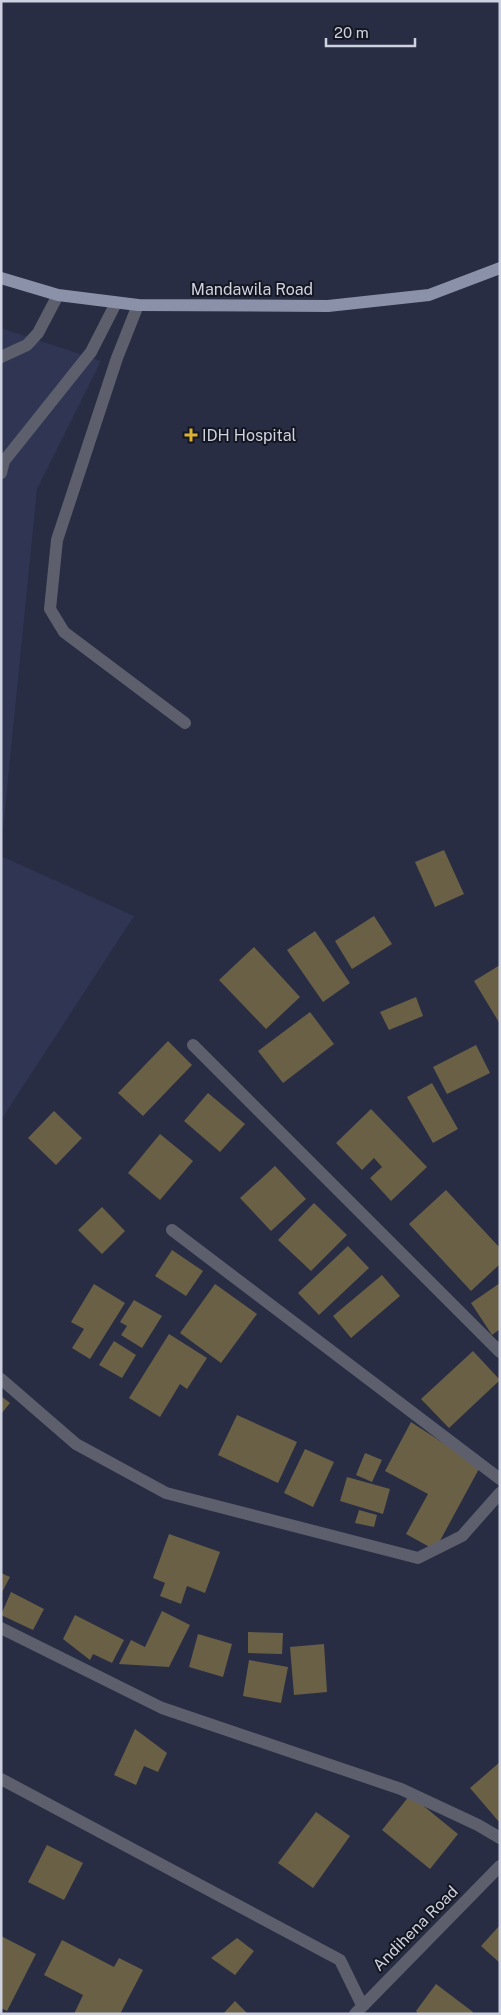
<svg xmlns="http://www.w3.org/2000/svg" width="501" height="2015" font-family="'Public Sans',sans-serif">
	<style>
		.built { fill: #2f3552 }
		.building { fill: #6a6045 }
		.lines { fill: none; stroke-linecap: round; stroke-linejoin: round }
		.lane { stroke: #5d606c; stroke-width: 12 }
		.street { stroke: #5d606c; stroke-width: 12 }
		.primary { stroke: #8b91a9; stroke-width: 12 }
		.poi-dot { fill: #dcb233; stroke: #141620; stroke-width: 2 }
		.labels { text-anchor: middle; stroke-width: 4; stroke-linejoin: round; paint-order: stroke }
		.street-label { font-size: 16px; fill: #cdd1e0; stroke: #141620 }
		.poi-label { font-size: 16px; fill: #cdd1e0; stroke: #141620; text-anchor: start }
	</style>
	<rect width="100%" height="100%" fill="#282d44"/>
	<path class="built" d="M 1,328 L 101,361 L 37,489 L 1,849 Z
		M 1,856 L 134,916 L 1,1120 Z"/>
	<path class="building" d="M 444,850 L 464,894 L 435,907 L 415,862 Z
		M 374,916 L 392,944 L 352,969 L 335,941 Z
		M 315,931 L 350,983 L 323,1002 L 287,950 Z
		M 254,947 L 300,997 L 266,1029 L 219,980 Z
		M 500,965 L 500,1024 L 474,981 Z
		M 416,997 L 423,1016 L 389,1030 L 380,1012 Z
		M 310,1012 L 334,1044 L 283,1083 L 258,1051 Z
		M 168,1041 L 192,1065 L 143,1116 L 118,1093 Z
		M 476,1045 L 490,1073 L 447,1094 L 433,1067 Z
		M 432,1083 L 458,1129 L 433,1143 L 407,1097 Z
		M 208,1093 L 245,1124 L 220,1152 L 184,1121 Z
		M 371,1109 L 427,1167 L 391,1201 L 370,1178 L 382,1167 L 374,1158 L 362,1170 L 336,1143 Z
		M 54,1111 L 82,1138 L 56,1165 L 28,1138 Z
		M 160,1134 L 193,1161 L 160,1200 L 128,1173 Z
		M 275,1166 L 306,1199 L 271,1231 L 240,1198 Z
		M 446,1190 L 500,1248 L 500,1264 L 471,1291 L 409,1224 Z
		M 314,1203 L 347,1235 L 311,1271 L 278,1240 Z
		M 102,1207 L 125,1231 L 102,1254 L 78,1230 Z
		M 348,1246 L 369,1268 L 319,1315 L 298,1293 Z
		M 172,1250 L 203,1271 L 186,1296 L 155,1276 Z
		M 382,1275 L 400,1296 L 351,1338 L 333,1316 Z
		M 500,1283 L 500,1329 L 492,1335 L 471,1303 Z
		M 94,1284 L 125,1303 L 90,1359 L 72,1348 L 84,1329 L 71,1322 Z
		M 215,1284 L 257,1314 L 221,1363 L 180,1333 Z
		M 134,1300 L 162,1316 L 142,1348 L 121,1335 L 127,1326 L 120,1322 Z
		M 169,1334 L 207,1358 L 187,1389 L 180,1384 L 160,1417 L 129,1398 Z
		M 114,1341 L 136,1355 L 122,1378 L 99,1365 Z
		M 473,1351 L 500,1380 L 449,1428 L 421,1399 Z
		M 1,1396 L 10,1403 L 1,1414 Z
		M 237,1415 L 297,1442 L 278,1483 L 218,1455 Z
		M 411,1422 L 480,1467 L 435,1550 L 406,1534 L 428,1494 L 385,1471 Z
		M 305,1449 L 334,1462 L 313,1507 L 284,1493 Z
		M 365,1453 L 382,1460 L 372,1482 L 356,1475 Z
		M 347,1477 L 390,1489 L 383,1514 L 340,1501 Z
		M 359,1510 L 377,1515 L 374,1527 L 355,1523 Z
		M 169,1534 L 220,1552 L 205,1593 L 187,1586 L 181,1604 L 160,1596 L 165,1583 L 153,1578 Z
		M 1,1573 L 10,1577 L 1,1594 Z
		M 11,1592 L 44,1609 L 33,1630 L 1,1615 Z
		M 162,1611 L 190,1625 L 169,1667 L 119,1664 L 131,1640 L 145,1647 Z
		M 75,1615 L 124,1640 L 112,1663 L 93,1654 L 90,1660 L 63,1639 Z
		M 248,1632 L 283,1633 L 282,1654 L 248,1653 Z
		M 198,1634 L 232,1644 L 223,1677 L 189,1667 Z
		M 324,1644 L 327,1692 L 294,1695 L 290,1647 Z
		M 249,1660 L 288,1667 L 281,1703 L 243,1696 Z
		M 135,1729 L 167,1753 L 158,1772 L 144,1766 L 136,1785 L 114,1775 Z
		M 500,1762 L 500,1823 L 470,1788 Z
		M 410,1795 L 458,1834 L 430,1869 L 382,1830 Z
		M 316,1812 L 350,1836 L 313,1888 L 278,1863 Z
		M 47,1845 L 83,1863 L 64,1900 L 28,1882 Z
		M 500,1925 L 500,1963 L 481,1946 Z
		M 1,1936 L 36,1954 L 7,2011 L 1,2008 Z
		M 237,1938 L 254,1951 L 235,1975 L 211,1958 Z
		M 62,1940 L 114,1967 L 119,1958 L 143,1970 L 120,2014 L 74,2014 L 83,1995 L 44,1975 Z
		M 436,1984 L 473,2012 L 472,2014 L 419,2014 L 416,2011 Z
		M 235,2001 L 248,2014 L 223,2014 Z"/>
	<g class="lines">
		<path class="lane" d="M 138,305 L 117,358 L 57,540 L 50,609 L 64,632 L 185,723
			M 1,357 L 27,345 L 38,333 L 58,295
			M 1,473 L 4,461 L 91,352 L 116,303"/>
		<path class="street" d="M 193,1045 L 500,1352
			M 172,1230 L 500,1479
			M 1,1379 L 76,1444 L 166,1493 L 418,1558 L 462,1536 L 500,1493
			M 1,1628 L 162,1708 L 401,1789 L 478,1825 L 500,1838
			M 1,1779 L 340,1960 L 362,2005
			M 355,2014 L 500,1866"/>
		<path class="primary" d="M 1,278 L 58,295 L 138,305 L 328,306 L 429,295 L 500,268"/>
	</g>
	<path class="poi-dot" d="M188.5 427.5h5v5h5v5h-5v5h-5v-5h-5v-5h5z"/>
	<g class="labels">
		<g class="street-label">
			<text x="252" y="295">Mandawila Road</text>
			<text transform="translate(415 1928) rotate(-45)" y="6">Andihena Road</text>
		</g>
		<g class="poi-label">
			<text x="202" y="441">IDH Hospital</text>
		</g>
	</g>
	<rect width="501" height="2015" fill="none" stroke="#cdd1e0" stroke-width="5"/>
	<path d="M326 38v8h89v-8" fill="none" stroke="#cdd1e0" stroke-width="2.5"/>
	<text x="334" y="38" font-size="15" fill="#cdd1e0" stroke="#141620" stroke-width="4" paint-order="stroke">20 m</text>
</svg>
